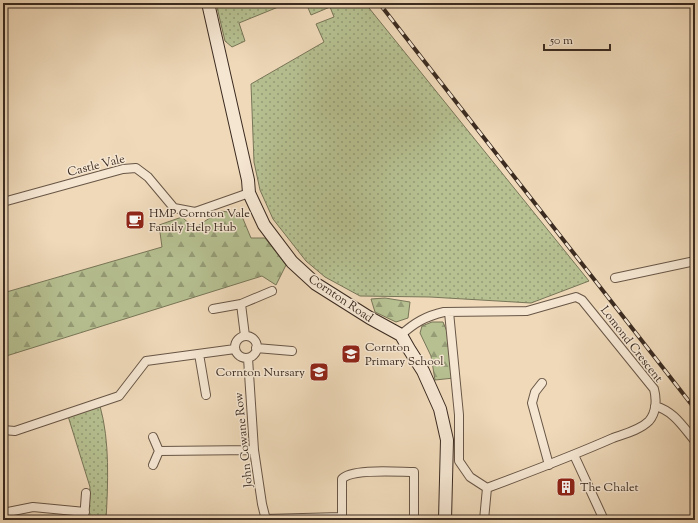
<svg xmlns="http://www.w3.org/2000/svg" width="698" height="523" font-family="'Sorts Mill Goudy',serif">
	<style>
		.grass { fill: url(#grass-dots); stroke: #787658 }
		.forest { fill: url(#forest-firs); stroke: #787658 }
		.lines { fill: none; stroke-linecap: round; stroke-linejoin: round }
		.street-casing { stroke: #685646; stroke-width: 10 }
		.secondary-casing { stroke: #3b2b20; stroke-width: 14 }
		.street { stroke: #f5e6d2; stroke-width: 8 }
		.secondary { stroke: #f5e6d2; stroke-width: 12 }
		.rail-casing { stroke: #3b2b20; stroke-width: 4 }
		.rail { stroke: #f5e6d2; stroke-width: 2.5; stroke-dasharray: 8; stroke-linecap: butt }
		.labels { text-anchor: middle; stroke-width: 3; stroke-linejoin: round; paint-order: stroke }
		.street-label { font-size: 12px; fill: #3b2b20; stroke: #f5e6d2 }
		.poi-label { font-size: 12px; fill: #3b2b20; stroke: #f5e6d2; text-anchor: start }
	</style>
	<defs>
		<pattern id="grass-dots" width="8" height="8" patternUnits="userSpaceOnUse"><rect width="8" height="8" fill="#b6c091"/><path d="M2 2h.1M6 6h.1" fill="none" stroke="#959c76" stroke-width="1.8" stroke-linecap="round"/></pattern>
		<pattern id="forest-firs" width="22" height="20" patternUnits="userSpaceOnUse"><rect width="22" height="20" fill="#b6c091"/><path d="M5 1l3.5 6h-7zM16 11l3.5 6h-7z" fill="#959c76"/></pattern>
	</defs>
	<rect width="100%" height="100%" fill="#efd9b9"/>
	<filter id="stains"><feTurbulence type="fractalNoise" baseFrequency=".005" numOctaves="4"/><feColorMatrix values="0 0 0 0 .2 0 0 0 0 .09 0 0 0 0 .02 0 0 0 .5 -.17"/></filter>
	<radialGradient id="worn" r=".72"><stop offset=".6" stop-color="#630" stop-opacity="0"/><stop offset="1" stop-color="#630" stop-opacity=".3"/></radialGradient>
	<path class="grass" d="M 216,3 L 288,3 L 239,23 L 245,41 L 232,47 L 225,41 Z
		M 306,3 L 365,3 L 589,281 L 531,303 L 430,297 L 360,296 L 325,277 L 306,261 L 273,219 L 260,190 L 254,162 L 251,84 L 324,42 L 316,24 L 334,17 L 330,7 L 311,15 Z
		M 100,406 C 110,441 108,484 106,520 L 87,520 L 90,487 L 68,416 Z"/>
	<path class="forest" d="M 221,211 L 241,214 L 251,238 L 265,238 L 286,265 L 276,285 L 262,276 L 3,357 L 3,293 L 162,247 L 159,225 L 182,217 L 194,228 Z
		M 385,298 L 410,302 L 408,318 L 396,322 L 375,312 L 371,299 Z
		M 432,322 L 443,322 L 448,334 L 454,378 L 435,380 L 431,356 L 420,333 L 422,326 Z"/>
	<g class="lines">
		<g class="street-casing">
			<path id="street" d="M 3,202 L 123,169 L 136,168 L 148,177 L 174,208 L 195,212 L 249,193
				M 615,278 L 695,261
				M 241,304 L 245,336
				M 213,309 L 241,304 L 272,291
				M 449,312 L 459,415 L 459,461 L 470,477 L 487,488
				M 401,335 C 414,323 426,316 444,312 L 527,311 L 576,297 L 582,300 L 654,389 C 657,400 656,413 649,421 C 640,430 624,434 613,438 C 572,456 530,472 487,488 L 484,520
				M235 347a11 11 0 1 1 22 0a11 11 0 1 1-22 0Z
				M 256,348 L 292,351
				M 199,354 L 206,395
				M 248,358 L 254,450 L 262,504 L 266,520
				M 542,383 L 535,392 L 532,403 L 549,465
				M 655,406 C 674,411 683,427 695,441
				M 3,430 L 15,431 L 119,396 L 146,361 L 235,349
				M 153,437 L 159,451 L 153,465
				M 159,451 L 254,450
				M 574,455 L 604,520
				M 3,513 L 33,507 L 85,512
				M 265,519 L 341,517
				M 84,520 L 86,493
				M 342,520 L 342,479 C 351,468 399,472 414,472 L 414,520"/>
		</g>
		<g class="secondary-casing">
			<path id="secondary" d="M 208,3 L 248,180 L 249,193 L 264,225 L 292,262 L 316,284 L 370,318 L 401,335 L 409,349 L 423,371 L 440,409 L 447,440 L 445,520"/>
		</g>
		<use href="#street" class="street"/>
		<use href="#secondary" class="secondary"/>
		<g class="rail-casing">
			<path id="rail" d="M 379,3 L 695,409"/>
		</g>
		<use href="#rail" class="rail"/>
	</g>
	<defs>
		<g id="cafe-square" transform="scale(1)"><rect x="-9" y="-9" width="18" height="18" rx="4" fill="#8f2418" stroke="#f5e6d2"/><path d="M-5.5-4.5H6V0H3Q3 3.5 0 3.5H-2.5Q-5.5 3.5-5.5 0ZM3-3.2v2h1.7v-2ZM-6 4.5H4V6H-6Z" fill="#fff"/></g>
		<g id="school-square" transform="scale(1)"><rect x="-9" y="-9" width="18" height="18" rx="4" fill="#8f2418" stroke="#f5e6d2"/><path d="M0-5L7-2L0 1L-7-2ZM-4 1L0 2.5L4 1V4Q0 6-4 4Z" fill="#fff"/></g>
		<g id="building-square" transform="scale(1)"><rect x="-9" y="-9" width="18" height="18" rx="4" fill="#8f2418" stroke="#f5e6d2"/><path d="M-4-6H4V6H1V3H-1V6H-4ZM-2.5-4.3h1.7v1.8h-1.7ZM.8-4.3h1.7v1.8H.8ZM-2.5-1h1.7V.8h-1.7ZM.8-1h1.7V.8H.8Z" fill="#fff"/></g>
	</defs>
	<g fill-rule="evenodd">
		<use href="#cafe-square" x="135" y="220"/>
		<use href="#school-square" x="351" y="354"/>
		<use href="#school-square" x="319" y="372"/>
		<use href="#building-square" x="566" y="487"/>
	</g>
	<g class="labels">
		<g class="street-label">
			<text transform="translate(96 165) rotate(-14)" y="4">Castle Vale</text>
			<text transform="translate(341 298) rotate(34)" y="4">Cornton Road</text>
			<text transform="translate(632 344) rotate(52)" y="4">Lomond Crescent</text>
			<text transform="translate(243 440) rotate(-96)" y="4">John Cowane Row</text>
		</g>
		<g class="poi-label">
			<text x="149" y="217">HMP Cornton Vale<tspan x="149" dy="14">Family Help Hub</tspan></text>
			<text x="365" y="351">Cornton<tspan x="365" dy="14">Primary School</tspan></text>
			<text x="305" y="376" text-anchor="end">Cornton Nursary</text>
			<text x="580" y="491">The Chalet</text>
		</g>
	</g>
	<rect width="698" height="523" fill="none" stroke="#efd9b9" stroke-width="16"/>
	<rect x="4" y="4" width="690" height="515" fill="none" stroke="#3b2b20" stroke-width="2"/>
	<rect x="8" y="8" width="682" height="507" fill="none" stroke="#3b2b20"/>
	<path d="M544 44v6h66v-6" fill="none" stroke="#3b2b20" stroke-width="2"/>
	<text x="550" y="44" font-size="12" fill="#3b2b20" stroke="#f5e6d2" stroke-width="3" paint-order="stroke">50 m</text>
	<rect width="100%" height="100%" filter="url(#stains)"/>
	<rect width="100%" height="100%" fill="url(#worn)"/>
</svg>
